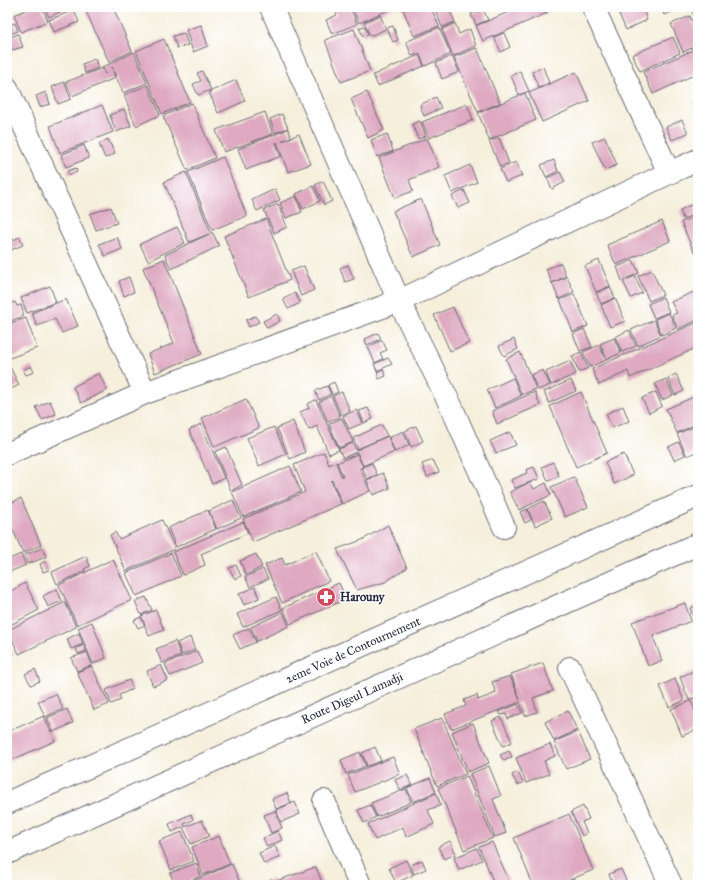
<svg xmlns="http://www.w3.org/2000/svg" width="705" height="892" font-family="'IM FELL Great Primer',serif">
	<style>
		.building { fill: #dea9c1 }
		.lines { fill: none; stroke-linecap: round; stroke-linejoin: round }
		.minor-casing { stroke: #6c6a73; stroke-width: 24 }
		.major-casing { stroke: #6c6a73; stroke-width: 24 }
		.minor { stroke: #fff; stroke-width: 22 }
		.major { stroke: #fff; stroke-width: 22 }
		.labels { text-anchor: middle; stroke-width: 3; stroke-linejoin: round; paint-order: stroke }
		.poi-label { font-size: 12px; font-weight: bold; fill: #22223b; stroke: #fff; text-anchor: start }
		.street-label { font-size: 12px; fill: #22223b; stroke: #fff }
	</style>
	<rect width="100%" height="100%" fill="#fff"/>
	<filter id="ink" filterUnits="userSpaceOnUse"><feTurbulence type="fractalNoise" baseFrequency=".025" numOctaves="2"/><feDisplacementMap in="SourceGraphic" scale="8" xChannelSelector="R" yChannelSelector="G"/><feConvolveMatrix kernelMatrix="1 2 1 2 8 2 1 2 1" color-interpolation-filters="sRGB"/></filter>
	<filter id="wash" filterUnits="userSpaceOnUse"><feTurbulence type="fractalNoise" baseFrequency=".012" numOctaves="4" result="noise"/><feDisplacementMap in="SourceGraphic" scale="16" xChannelSelector="R" yChannelSelector="G"/><feGaussianBlur stdDeviation="0.9" result="paint"/><feColorMatrix in="noise" values="0 0 0 0 0 0 0 0 0 0 0 0 0 0 0 0 0 1.4 0 .05"/><feComposite in="paint" operator="in"/></filter>
	<g filter="url(#wash)">
		<rect width="100%" height="100%" fill="#f5efdc"/>
		<g id="blocks">
			<path class="building" d="M 33,7 L 42,7 L 48,21 L 21,32 L 14,15 Z
				M 49,7 L 71,7 L 49,17 L 45,9 Z
				M 84,7 L 113,7 L 132,51 L 109,62 Z
				M 336,7 L 350,7 L 357,24 L 332,34 L 326,20 L 337,15 L 334,8 Z
				M 360,7 L 395,7 L 359,23 L 353,10 Z
				M 402,7 L 431,7 L 439,26 L 414,36 Z
				M 434,7 L 448,7 L 455,22 L 442,27 Z
				M 520,7 L 545,7 L 547,13 L 483,41 L 476,26 Z
				M 616,7 L 642,7 L 647,20 L 626,30 Z
				M 661,7 L 682,7 L 664,15 Z
				M 690,7 L 698,7 L 698,15 L 695,17 Z
				M 483,9 L 488,20 L 476,25 L 471,14 Z
				M 74,10 L 79,22 L 54,32 L 49,20 Z
				M 380,15 L 386,29 L 370,36 L 364,22 Z
				M 690,16 L 698,35 L 698,45 L 683,52 L 671,24 Z
				M 15,23 L 18,31 L 8,35 L 7,26 Z
				M 455,23 L 459,34 L 470,29 L 476,46 L 453,56 L 442,29 Z
				M 201,25 L 208,46 L 193,52 L 186,30 Z
				M 364,26 L 368,34 L 363,36 L 359,28 Z
				M 393,26 L 398,40 L 393,42 L 387,28 Z
				M 439,27 L 451,54 L 425,66 L 419,53 L 412,56 L 406,42 Z
				M 354,29 L 370,71 L 341,82 L 325,40 Z
				M 184,33 L 188,45 L 177,48 L 173,36 Z
				M 504,33 L 510,47 L 501,52 L 494,37 Z
				M 18,34 L 23,47 L 12,50 L 8,38 Z
				M 673,37 L 680,53 L 640,71 L 632,55 Z
				M 164,39 L 190,102 L 162,114 L 136,51 Z
				M 477,48 L 500,103 L 478,112 L 454,57 Z
				M 698,48 L 698,73 L 653,94 L 643,72 Z
				M 134,52 L 147,83 L 123,93 L 112,67 L 115,78 L 72,96 L 66,82 L 102,68 L 105,74 L 103,67 Z
				M 419,55 L 424,66 L 378,86 L 373,75 Z
				M 452,56 L 459,72 L 442,79 L 436,63 Z
				M 95,59 L 98,68 L 85,73 L 82,64 Z
				M 543,67 L 549,83 L 539,88 L 532,72 Z
				M 202,71 L 211,90 L 198,95 L 193,84 L 201,81 L 197,73 Z
				M 520,71 L 529,91 L 519,95 L 511,76 Z
				M 576,72 L 589,101 L 542,122 L 529,93 Z
				M 236,80 L 245,101 L 218,113 L 209,92 Z
				M 64,82 L 71,99 L 58,104 L 52,87 Z
				M 148,85 L 160,115 L 136,126 L 124,95 Z
				M 46,92 L 50,104 L 40,107 L 36,96 Z
				M 367,92 L 384,130 L 368,138 L 351,99 Z
				M 525,93 L 536,120 L 489,140 L 478,113 Z
				M 436,97 L 441,108 L 424,116 L 420,105 Z
				M 698,101 L 698,117 L 693,103 Z
				M 192,103 L 215,158 L 187,170 L 163,116 Z
				M 467,104 L 473,120 L 429,138 L 422,122 Z
				M 102,105 L 113,132 L 60,153 L 50,126 Z
				M 124,109 L 131,126 L 116,132 L 110,115 Z
				M 265,112 L 273,134 L 224,152 L 216,130 Z
				M 282,114 L 288,128 L 275,133 L 270,119 Z
				M 682,120 L 688,133 L 672,140 L 666,127 Z
				M 420,121 L 426,136 L 418,139 L 412,124 Z
				M 288,129 L 291,137 L 282,141 L 299,134 L 311,164 L 288,172 L 277,142 L 276,143 L 281,156 L 246,170 L 238,149 Z
				M 387,134 L 393,151 L 377,157 L 371,140 Z
				M 605,137 L 617,165 L 605,170 L 592,142 Z
				M 427,138 L 439,167 L 409,180 L 413,191 L 395,198 L 379,158 Z
				M 499,138 L 509,163 L 500,167 L 489,141 Z
				M 108,139 L 115,154 L 105,158 L 99,144 Z
				M 84,145 L 89,158 L 66,167 L 61,155 Z
				M 223,157 L 247,216 L 212,230 L 188,172 Z
				M 554,160 L 558,171 L 546,177 L 541,165 Z
				M 516,162 L 522,176 L 506,182 L 500,169 Z
				M 470,165 L 477,182 L 452,193 L 445,176 Z
				M 76,168 L 77,172 L 69,175 L 67,171 Z
				M 186,172 L 211,233 L 213,233 L 219,246 L 171,269 L 165,255 L 209,234 L 189,242 L 164,182 Z
				M 560,172 L 565,182 L 552,189 L 547,178 Z
				M 323,181 L 332,201 L 324,205 L 315,185 Z
				M 313,186 L 320,201 L 303,209 L 296,194 Z
				M 275,189 L 280,200 L 257,211 L 252,200 Z
				M 464,190 L 470,203 L 458,208 L 452,196 Z
				M 296,196 L 302,212 L 286,218 L 280,203 Z
				M 421,199 L 440,245 L 413,257 L 393,211 Z
				M 695,203 L 698,213 L 683,219 L 680,210 Z
				M 278,204 L 287,227 L 274,233 L 264,210 Z
				M 111,207 L 117,223 L 96,230 L 90,214 Z
				M 698,215 L 698,250 L 694,252 L 681,222 Z
				M 266,219 L 290,280 L 249,297 L 224,236 Z
				M 662,221 L 670,241 L 616,265 L 607,245 Z
				M 177,227 L 185,243 L 148,261 L 140,244 Z
				M 20,237 L 23,245 L 11,250 L 8,242 Z
				M 117,237 L 122,249 L 105,256 L 99,244 Z
				M 164,259 L 202,354 L 155,373 L 148,354 L 174,343 L 143,268 Z
				M 599,260 L 610,286 L 596,292 L 585,266 Z
				M 633,260 L 639,273 L 622,281 L 617,267 Z
				M 561,263 L 566,276 L 552,283 L 546,269 Z
				M 348,265 L 354,279 L 345,282 L 340,268 Z
				M 304,266 L 314,290 L 301,296 L 291,271 Z
				M 652,270 L 663,295 L 649,301 L 638,276 Z
				M 635,276 L 642,293 L 631,298 L 623,281 Z
				M 129,277 L 134,292 L 124,296 L 119,281 Z
				M 567,277 L 574,292 L 559,299 L 552,283 Z
				M 50,286 L 56,302 L 27,313 L 21,298 Z
				M 610,287 L 615,298 L 601,304 L 596,293 Z
				M 698,290 L 698,320 L 678,329 L 672,315 L 677,313 L 671,302 Z
				M 295,293 L 300,303 L 288,309 L 283,299 Z
				M 574,294 L 588,326 L 573,332 L 560,300 Z
				M 663,297 L 669,312 L 654,318 L 648,304 Z
				M 615,298 L 625,321 L 610,327 L 601,305 Z
				M 66,299 L 78,326 L 62,333 L 55,319 L 37,326 L 32,313 Z
				M 15,302 L 17,306 L 21,305 L 24,316 L 10,321 L 7,314 L 7,305 Z
				M 453,307 L 469,343 L 450,351 L 434,315 Z
				M 669,313 L 676,328 L 662,335 L 655,319 Z
				M 277,314 L 280,321 L 267,328 L 263,321 Z
				M 255,316 L 259,322 L 249,327 L 246,320 Z
				M 26,318 L 37,348 L 7,359 L 7,324 Z
				M 654,320 L 661,335 L 638,346 L 631,330 Z
				M 698,322 L 698,347 L 630,378 L 628,371 L 599,385 L 592,369 Z
				M 584,329 L 592,347 L 580,351 L 573,334 Z
				M 629,330 L 636,346 L 622,352 L 615,337 Z
				M 378,333 L 381,339 L 367,345 L 365,339 Z
				M 614,338 L 621,353 L 607,359 L 600,344 Z
				M 514,339 L 518,349 L 504,356 L 499,346 Z
				M 382,340 L 387,350 L 380,353 L 383,359 L 375,363 L 368,347 Z
				M 599,345 L 606,360 L 590,367 L 583,352 Z
				M 520,352 L 536,389 L 522,395 L 506,359 Z
				M 581,352 L 588,368 L 579,372 L 572,356 Z
				M 388,358 L 392,364 L 377,371 L 374,364 Z
				M 570,361 L 576,374 L 551,385 L 546,372 Z
				M 9,365 L 19,385 L 7,391 L 7,366 Z
				M 31,366 L 34,372 L 26,375 L 23,370 Z
				M 383,369 L 386,376 L 379,379 L 377,372 Z
				M 543,370 L 550,385 L 538,390 L 531,375 Z
				M 99,373 L 107,390 L 81,403 L 73,387 Z
				M 676,374 L 684,391 L 675,395 L 668,378 Z
				M 513,378 L 521,396 L 495,408 L 487,390 Z
				M 666,379 L 673,395 L 662,400 L 655,384 Z
				M 571,380 L 576,391 L 549,403 L 544,392 Z
				M 334,382 L 338,392 L 332,395 L 328,385 Z
				M 327,386 L 331,394 L 319,400 L 315,391 Z
				M 342,392 L 350,411 L 341,415 L 333,396 Z
				M 535,392 L 540,405 L 497,424 L 492,411 Z
				M 581,392 L 607,453 L 576,467 L 550,406 Z
				M 656,392 L 662,406 L 649,413 L 642,398 Z
				M 698,395 L 698,423 L 677,433 L 666,409 Z
				M 331,396 L 340,417 L 328,422 L 319,402 Z
				M 246,399 L 259,428 L 214,447 L 202,418 Z
				M 316,400 L 339,450 L 329,454 L 317,426 L 309,430 L 300,412 L 309,408 L 307,404 Z
				M 50,401 L 56,414 L 42,420 L 36,407 Z
				M 623,406 L 629,421 L 612,428 L 606,414 Z
				M 368,408 L 373,419 L 364,423 L 359,411 Z
				M 356,410 L 363,423 L 349,429 L 343,416 Z
				M 342,418 L 353,442 L 339,448 L 329,424 Z
				M 293,421 L 305,452 L 290,459 L 277,428 Z
				M 201,424 L 224,478 L 212,484 L 189,430 Z
				M 382,425 L 387,436 L 358,449 L 353,438 Z
				M 698,425 L 698,451 L 687,456 L 677,434 Z
				M 416,426 L 423,441 L 411,447 L 405,431 Z
				M 274,427 L 286,454 L 259,466 L 247,438 Z
				M 403,431 L 409,445 L 395,452 L 389,438 Z
				M 510,432 L 516,445 L 496,453 L 490,441 Z
				M 388,436 L 394,452 L 363,466 L 357,452 L 343,458 L 339,449 L 353,443 L 356,450 Z
				M 679,442 L 685,455 L 674,460 L 668,447 Z
				M 226,447 L 242,485 L 231,491 L 215,452 Z
				M 324,452 L 329,465 L 336,462 L 341,476 L 343,476 L 337,463 L 357,454 L 363,467 L 360,468 L 370,491 L 342,504 L 332,480 L 331,481 L 341,504 L 253,542 L 243,519 L 305,492 L 294,465 Z
				M 624,454 L 633,475 L 614,484 L 605,462 Z
				M 433,460 L 439,472 L 427,477 L 422,464 Z
				M 553,462 L 559,476 L 548,481 L 542,467 Z
				M 372,463 L 377,475 L 367,479 L 362,467 Z
				M 290,466 L 301,492 L 243,517 L 232,492 Z
				M 534,467 L 539,479 L 515,488 L 511,480 L 527,473 L 526,470 Z
				M 383,473 L 390,488 L 373,495 L 367,480 Z
				M 574,477 L 588,507 L 565,517 L 551,487 Z
				M 530,482 L 534,489 L 546,483 L 551,495 L 519,510 L 510,492 Z
				M 21,498 L 41,545 L 23,553 L 7,516 L 7,505 Z
				M 233,500 L 241,518 L 217,529 L 209,511 Z
				M 544,501 L 552,518 L 535,526 L 528,509 Z
				M 527,509 L 531,520 L 525,523 L 520,512 Z
				M 208,510 L 216,529 L 176,547 L 168,528 Z
				M 162,520 L 175,549 L 126,571 L 110,535 L 115,532 L 119,539 Z
				M 243,522 L 248,533 L 201,554 L 205,565 L 183,575 L 173,552 Z
				M 388,525 L 407,568 L 385,582 L 357,590 L 337,549 L 362,540 Z
				M 42,548 L 46,557 L 28,564 L 24,555 Z
				M 316,551 L 329,581 L 282,603 L 265,565 L 282,558 L 285,565 Z
				M 171,553 L 181,576 L 136,596 L 126,573 Z
				M 21,554 L 26,565 L 9,572 L 7,568 L 7,560 Z
				M 256,554 L 262,567 L 246,575 L 240,561 Z
				M 86,556 L 90,566 L 84,569 L 85,571 L 57,584 L 52,572 Z
				M 113,559 L 132,600 L 77,625 L 59,585 Z
				M 45,561 L 49,570 L 43,572 L 40,564 Z
				M 236,565 L 241,576 L 235,579 L 229,568 Z
				M 263,569 L 268,579 L 250,587 L 245,577 Z
				M 25,583 L 39,610 L 12,624 L 7,615 L 7,593 Z
				M 339,583 L 346,599 L 290,624 L 283,608 Z
				M 255,587 L 259,598 L 244,605 L 239,594 Z
				M 57,589 L 62,601 L 48,607 L 43,596 Z
				M 146,597 L 152,610 L 141,615 L 135,601 Z
				M 276,597 L 282,610 L 243,627 L 237,614 Z
				M 65,602 L 76,627 L 19,654 L 8,630 Z
				M 685,603 L 691,621 L 653,636 L 662,661 L 648,666 L 632,622 Z
				M 698,605 L 698,630 L 690,608 Z
				M 156,610 L 164,630 L 149,636 L 141,616 Z
				M 283,612 L 289,626 L 257,641 L 251,627 Z
				M 141,617 L 145,625 L 138,628 L 134,620 Z
				M 92,622 L 106,658 L 93,664 L 78,628 Z
				M 249,628 L 256,642 L 240,649 L 233,635 Z
				M 79,633 L 83,644 L 71,649 L 67,639 Z
				M 190,637 L 195,650 L 182,655 L 177,643 Z
				M 7,640 L 13,655 L 7,657 Z
				M 175,641 L 181,656 L 162,663 L 156,649 Z
				M 84,645 L 86,651 L 78,654 L 76,648 Z
				M 197,651 L 202,663 L 170,676 L 165,664 Z
				M 87,652 L 92,665 L 77,671 L 71,658 Z
				M 543,663 L 553,691 L 533,698 L 537,712 L 525,716 L 520,702 L 451,729 L 445,714 L 466,706 L 464,700 L 477,695 L 478,700 L 496,693 L 492,682 L 510,676 L 520,700 L 511,674 Z
				M 161,665 L 168,680 L 153,686 L 147,671 Z
				M 92,666 L 109,704 L 94,710 L 77,672 Z
				M 35,669 L 40,681 L 31,685 L 25,674 Z
				M 698,669 L 698,697 L 689,700 L 680,677 Z
				M 675,679 L 684,701 L 669,707 L 660,686 Z
				M 129,680 L 133,689 L 119,695 L 121,700 L 111,704 L 106,690 Z
				M 56,694 L 63,709 L 45,717 L 38,701 Z
				M 691,701 L 698,718 L 698,729 L 682,736 L 671,709 Z
				M 518,704 L 522,713 L 508,719 L 506,714 L 501,715 L 499,712 Z
				M 67,709 L 73,723 L 53,732 L 47,718 Z
				M 568,711 L 577,730 L 554,741 L 545,722 Z
				M 44,716 L 55,741 L 7,762 L 7,732 Z
				M 501,717 L 512,742 L 503,746 L 492,721 Z
				M 442,718 L 466,774 L 437,786 L 414,729 Z
				M 473,723 L 489,763 L 468,772 L 452,732 Z
				M 578,731 L 590,759 L 566,769 L 554,742 Z
				M 550,744 L 555,756 L 544,761 L 549,774 L 526,783 L 516,758 Z
				M 375,747 L 381,761 L 367,766 L 362,753 Z
				M 509,751 L 512,757 L 504,761 L 500,755 Z
				M 360,752 L 366,766 L 346,774 L 341,760 Z
				M 393,757 L 400,774 L 355,792 L 348,775 Z
				M 489,766 L 501,796 L 493,799 L 506,833 L 495,837 L 470,774 Z
				M 518,772 L 523,783 L 517,785 L 512,775 Z
				M 407,775 L 412,785 L 400,790 L 395,780 Z
				M 467,776 L 493,838 L 464,850 L 438,788 Z
				M 430,778 L 436,792 L 413,802 L 407,788 Z
				M 406,789 L 411,802 L 377,817 L 371,803 Z
				M 287,793 L 291,803 L 276,809 L 272,799 Z
				M 436,793 L 441,805 L 428,810 L 434,824 L 406,837 L 403,827 L 375,840 L 368,824 Z
				M 295,802 L 300,814 L 281,822 L 276,810 Z
				M 370,805 L 376,817 L 364,823 L 358,810 Z
				M 583,806 L 589,819 L 582,822 L 587,833 L 582,836 L 571,812 Z
				M 275,811 L 282,828 L 271,833 L 264,815 Z
				M 191,814 L 193,820 L 184,824 L 185,827 L 202,820 L 209,836 L 191,844 L 183,827 L 172,832 L 169,824 Z
				M 569,814 L 593,870 L 558,885 L 533,885 L 514,838 Z
				M 278,831 L 282,840 L 267,847 L 263,838 Z
				M 182,832 L 194,861 L 171,870 L 159,841 Z
				M 219,836 L 230,864 L 203,875 L 192,847 Z
				M 450,841 L 456,854 L 444,859 L 438,847 Z
				M 492,842 L 511,885 L 491,885 L 494,883 L 479,847 Z
				M 275,846 L 280,857 L 264,864 L 259,853 Z
				M 477,848 L 482,860 L 459,870 L 454,858 Z
				M 406,860 L 413,875 L 396,883 L 389,868 Z
				M 422,860 L 426,869 L 414,874 L 411,865 Z
				M 196,863 L 201,876 L 179,885 L 175,885 L 170,873 Z
				M 232,864 L 241,885 L 190,885 L 189,883 Z
				M 316,867 L 323,885 L 277,885 L 276,881 Z
				M 621,869 L 628,885 L 613,885 L 609,874 Z
				M 272,879 L 275,885 L 258,885 Z"/>
		</g>
	</g>
	<g filter="url(#ink)">
		<use href="#blocks" fill-opacity="0" stroke="#6c6a73" stroke-width="1"/>
		<g class="lines">
			<g class="minor-casing">
				<path id="minor" d="M 271,7 L 399,301 L 452,408 L 504,527
					M 593,7 L 669,173
					M 7,88 L 145,393
					M 7,454 L 145,393 L 399,301 L 669,173 L 698,160
					M 570,668 L 671,885
					M 324,801 L 360,885"/>
			</g>
			<g class="major-casing">
				<path id="major" d="M 7,803 L 698,496
					M 7,853 C 238,750 467,645 698,544"/>
			</g>
			<use href="#minor" class="minor"/>
			<use href="#major" class="major"/>
		</g>
	</g>
	<defs>
		<g id="pharmacy-disc" transform="scale(1)"><circle r="9.5" fill="#d1495b" stroke="#fff"/><path d="M-2-6h4v4h4v4h-4v4h-4v-4h-4v-4h4Z" fill="#fff"/></g>
	</defs>
	<g fill-rule="evenodd">
		<use href="#pharmacy-disc" x="326" y="597"/>
	</g>
	<g class="labels">
		<g class="poi-label">
			<text x="340" y="601">Harouny</text>
		</g>
		<g class="street-label">
			<text transform="translate(353 650) rotate(-24)" y="4">2eme Voie de Contournement</text>
			<text transform="translate(352 698) rotate(-24)" y="4">Route Digeul Lamadji</text>
		</g>
	</g>
	<rect width="705" height="892" fill="none" stroke="#fff" stroke-width="24"/>
</svg>
